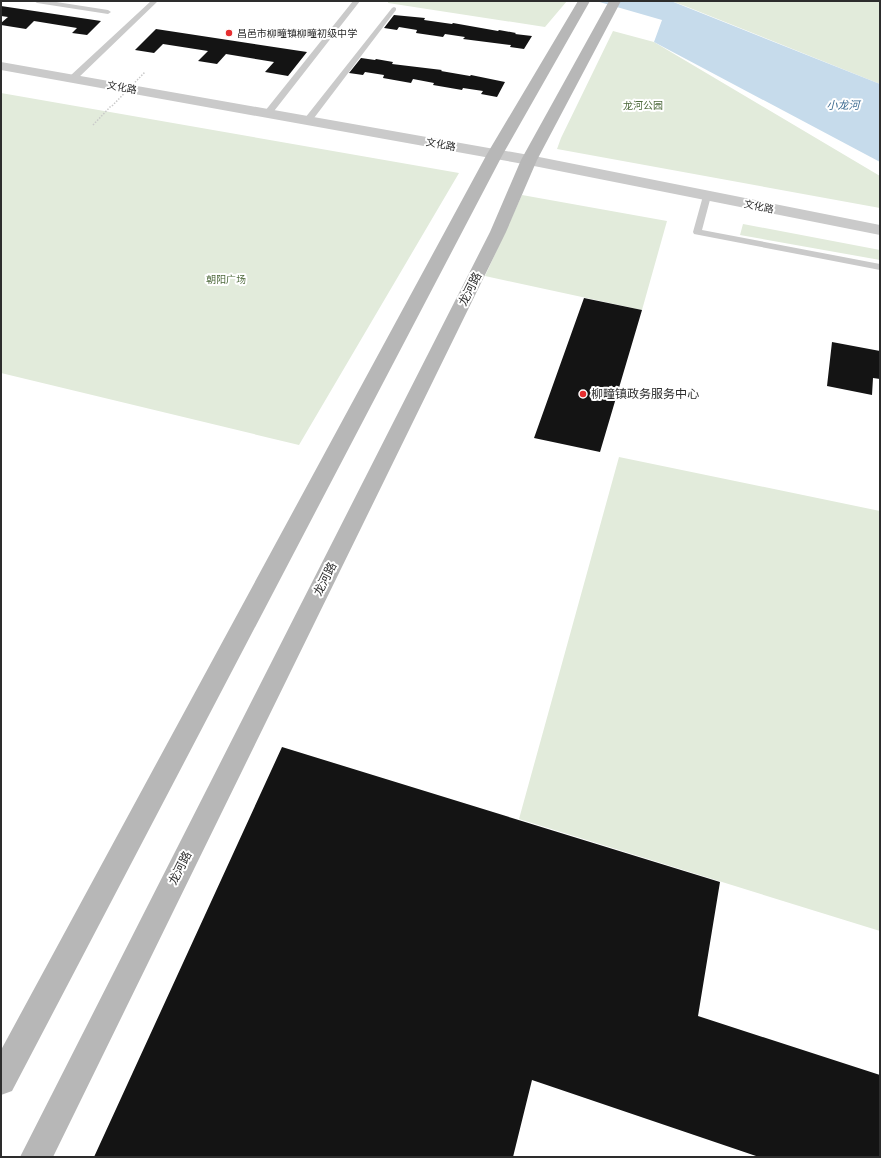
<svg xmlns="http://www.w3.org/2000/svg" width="881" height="1158" font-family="'Nunito Sans','Noto Sans SC',sans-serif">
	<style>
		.green { fill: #e2ebdb }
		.water { fill: #c6dbeb }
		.building { fill: #141414 }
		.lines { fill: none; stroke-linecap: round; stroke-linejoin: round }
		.path { stroke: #cacaca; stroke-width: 1.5; stroke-dasharray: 1.5 1.5; stroke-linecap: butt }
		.service { fill: #cacaca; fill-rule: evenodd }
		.tertiary { fill: #cacaca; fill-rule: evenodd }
		.secondary { fill: #b7b7b7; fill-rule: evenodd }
		.path-bridge { stroke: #cacaca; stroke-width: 1.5; stroke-dasharray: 1.5 1.5; stroke-linecap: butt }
		.poi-dot { fill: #e62e30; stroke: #fff; stroke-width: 1.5 }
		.labels { text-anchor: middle; stroke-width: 4; stroke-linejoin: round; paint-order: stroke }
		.far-poi-label { font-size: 10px; fill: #2d2d2d; stroke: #fff; text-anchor: start }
		.far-street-label { font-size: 10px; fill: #2d2d2d; stroke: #fff }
		.far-park-label { font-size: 10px; fill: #4d693b; stroke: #fff }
		.far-water-label { font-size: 11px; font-style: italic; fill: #3b6a90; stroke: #fff }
		.street-label { font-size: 12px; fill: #2d2d2d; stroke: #fff }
		.poi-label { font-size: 12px; fill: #2d2d2d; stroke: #fff; text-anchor: start }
	</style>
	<rect width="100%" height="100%" fill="#fff"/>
	<path class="green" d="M 388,1 L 567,1 L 545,27 L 388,3 Z
		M 671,1 L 880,1 L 880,84 L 685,6 Z
		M 613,31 L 654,42 L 880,176 L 880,208 L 557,149 L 561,138 Z
		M 1,93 L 459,173 L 299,445 L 1,373 Z
		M 522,195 L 667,221 L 642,310 L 485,276 Z
		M 743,224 L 880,250 L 880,260 L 740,235 Z
		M 619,457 L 880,511 L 880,931 L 519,819 Z"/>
	<path class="water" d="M 596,1 L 671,1 L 880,84 L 880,162 L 654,42 L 662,20 Z"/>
	<path class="building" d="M 1,6 L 101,21 L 87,35 L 72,33 L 77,28 L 34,21 L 26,29 L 1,25 L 1,23 L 8,17 L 1,16 Z
		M 394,15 L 425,18 L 424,20 L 452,24 L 453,23 L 498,31 L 499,30 L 516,33 L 515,34 L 532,36 L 524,49 L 510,47 L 511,45 L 463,39 L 465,37 L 445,34 L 443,37 L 416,33 L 417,30 L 399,27 L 397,30 L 384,28 Z
		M 156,29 L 307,52 L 288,76 L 265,72 L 274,62 L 226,54 L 217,64 L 198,61 L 208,51 L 163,44 L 154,53 L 135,50 Z
		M 361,58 L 375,60 L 376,59 L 393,62 L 392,64 L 442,70 L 441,71 L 470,76 L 471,75 L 505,82 L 497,97 L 481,94 L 483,91 L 463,88 L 462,90 L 433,85 L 434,83 L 413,79 L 411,83 L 383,78 L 384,75 L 365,72 L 363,75 L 349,73 Z
		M 584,298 L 642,310 L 600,452 L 534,438 Z
		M 832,342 L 880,351 L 880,379 L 873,378 L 872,395 L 827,386 Z
		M 282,747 L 720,882 L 698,1016 L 880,1075 L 880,1157 L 759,1157 L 532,1080 L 513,1157 L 94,1157 Z"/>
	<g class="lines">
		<path class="path" d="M 93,125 L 111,106"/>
		<path class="service" d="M 34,1 L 50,1 L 108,10 L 111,12 L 108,14 L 37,3 Z
			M 151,1 L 158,1 L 76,80 L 70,80 L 70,76 Z
			M 353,1 L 360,1 L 271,115 L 265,115 L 265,111 Z
			M 394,7 L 396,8 L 396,10 L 311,122 L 305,122 L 305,118 L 392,8 Z
			M 707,193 L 711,196 L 702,230 L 880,264 L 880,270 L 694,234 L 693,232 L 703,196 Z"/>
		<path class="tertiary" d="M 1,62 L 529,155 L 880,225 L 880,235 L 529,165 L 1,70 Z"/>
		<path class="secondary" d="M 578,1 L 590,1 L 503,154 L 12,1091 L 1,1095 L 1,1050 L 487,154 Z
			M 609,1 L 621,1 L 537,160 L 506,232 L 53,1157 L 20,1157 L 490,232 L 521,160 Z"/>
		<path class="path-bridge" d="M 112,106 L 145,72"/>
	</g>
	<g class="poi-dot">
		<circle cx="229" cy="33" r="4"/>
		<circle cx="583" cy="394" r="4"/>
	</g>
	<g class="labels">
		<g class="far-poi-label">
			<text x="237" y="37">昌邑市柳疃镇柳疃初级中学</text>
		</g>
		<g class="far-street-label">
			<text transform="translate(122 87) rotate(10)" y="4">文化路</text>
			<text transform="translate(441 144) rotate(10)" y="4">文化路</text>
			<text transform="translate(759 206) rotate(11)" y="4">文化路</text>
		</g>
		<g class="far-park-label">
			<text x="643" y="109">龙河公园</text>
			<text x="226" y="283">朝阳广场</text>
		</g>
		<g class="far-water-label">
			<text x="843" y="109">小龙河</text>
		</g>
		<g class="street-label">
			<text transform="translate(470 289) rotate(-63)" y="4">龙河路</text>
			<text transform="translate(325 579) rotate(-63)" y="4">龙河路</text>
			<text transform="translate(180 868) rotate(-63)" y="4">龙河路</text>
		</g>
		<g class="poi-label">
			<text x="591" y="398">柳疃镇政务服务中心</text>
		</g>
	</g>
	<rect width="881" height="1158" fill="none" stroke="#2d2d2d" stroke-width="4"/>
</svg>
